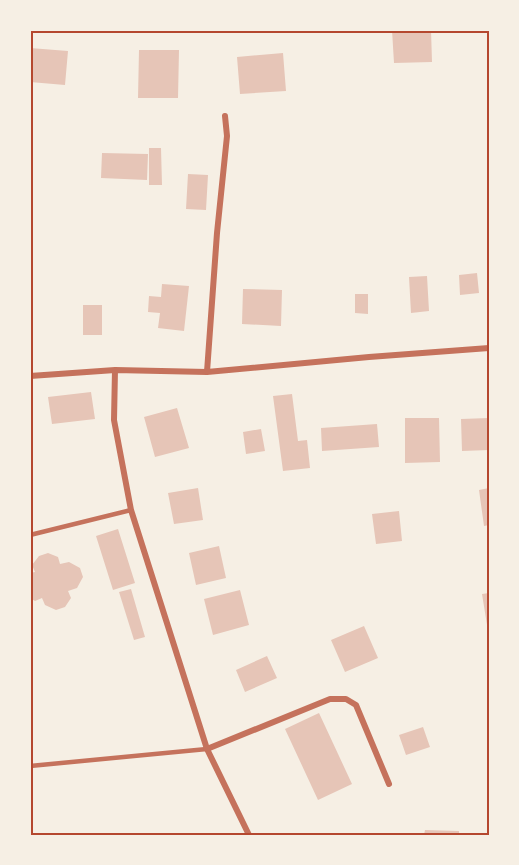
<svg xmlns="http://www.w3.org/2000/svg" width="519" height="865" font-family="'DM Sans',sans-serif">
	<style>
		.building { fill: #e6c5b7 }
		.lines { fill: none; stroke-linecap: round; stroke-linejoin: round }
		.service { stroke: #c5725c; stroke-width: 4.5 }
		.minor { stroke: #c5725c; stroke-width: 6 }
		.neatline { fill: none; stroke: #b5482f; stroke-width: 2 }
	</style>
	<rect width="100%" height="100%" fill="#f6efe4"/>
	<path class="building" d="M 392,30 L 431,30 L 432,62 L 394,63 Z
		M 30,48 L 68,51 L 65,85 L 30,82 Z
		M 139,50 L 179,50 L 178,98 L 138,98 Z
		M 283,53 L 286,91 L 240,94 L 237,57 Z
		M 149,148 L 161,148 L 162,185 L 149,185 Z
		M 102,153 L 148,154 L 147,180 L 101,178 Z
		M 188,174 L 208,175 L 206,210 L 186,209 Z
		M 477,273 L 479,293 L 460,295 L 459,275 Z
		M 427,276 L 429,311 L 411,313 L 409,277 Z
		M 162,284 L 189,286 L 184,331 L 158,328 L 160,313 L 148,312 L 149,296 L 161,297 Z
		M 243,289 L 282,290 L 281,326 L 242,324 Z
		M 355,294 L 368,294 L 368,314 L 355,313 Z
		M 83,305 L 102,305 L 102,335 L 83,335 Z
		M 91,392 L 95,419 L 52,424 L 48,397 Z
		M 292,394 L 298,441 L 307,440 L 310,468 L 283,471 L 273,396 Z
		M 177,408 L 189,448 L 155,457 L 144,417 Z
		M 405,418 L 439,418 L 440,462 L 405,463 Z
		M 489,418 L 489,450 L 462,451 L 461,419 Z
		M 377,424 L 379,447 L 322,451 L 321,428 Z
		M 261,429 L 265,451 L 246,454 L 243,432 Z
		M 198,488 L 203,520 L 174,524 L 168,493 Z
		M 489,488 L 489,525 L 484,526 L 479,490 Z
		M 399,511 L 402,541 L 376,544 L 372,514 Z
		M 118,529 L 135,583 L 113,590 L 96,536 Z
		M 219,546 L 226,578 L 196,585 L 189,553 Z
		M 48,553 L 58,557 L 60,564 L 69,562 L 80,568 L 83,577 L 77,588 L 68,591 L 71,598 L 65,607 L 56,610 L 45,605 L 42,598 L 35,601 L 30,598 L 30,573 L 35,572 L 32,565 L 39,556 Z
		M 131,589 L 145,637 L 134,640 L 119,592 Z
		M 240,590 L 249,625 L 213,635 L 204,599 Z
		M 489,593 L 489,631 L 488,631 L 482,594 Z
		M 364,626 L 378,658 L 345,672 L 331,640 Z
		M 267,656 L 277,678 L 245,692 L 236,670 Z
		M 319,713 L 352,784 L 318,800 L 285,729 Z
		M 423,727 L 430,747 L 406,755 L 399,735 Z
		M 425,830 L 459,831 L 459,835 L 424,835 Z"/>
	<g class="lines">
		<path class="service" d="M 30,535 L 131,510
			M 30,766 L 207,749"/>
		<path class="minor" d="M 115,370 L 114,420 L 131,510 L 207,749 L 249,835
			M 207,372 L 217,233 L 227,136 L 225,116
			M 30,376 L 115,370 L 207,372 L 369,357 L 489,348
			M 207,749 L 330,699 L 346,699 L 356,705 L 389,784"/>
	</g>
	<rect width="519" height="865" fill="none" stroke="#f6efe4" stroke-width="63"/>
	<rect x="32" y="32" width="456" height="802" class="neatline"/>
</svg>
